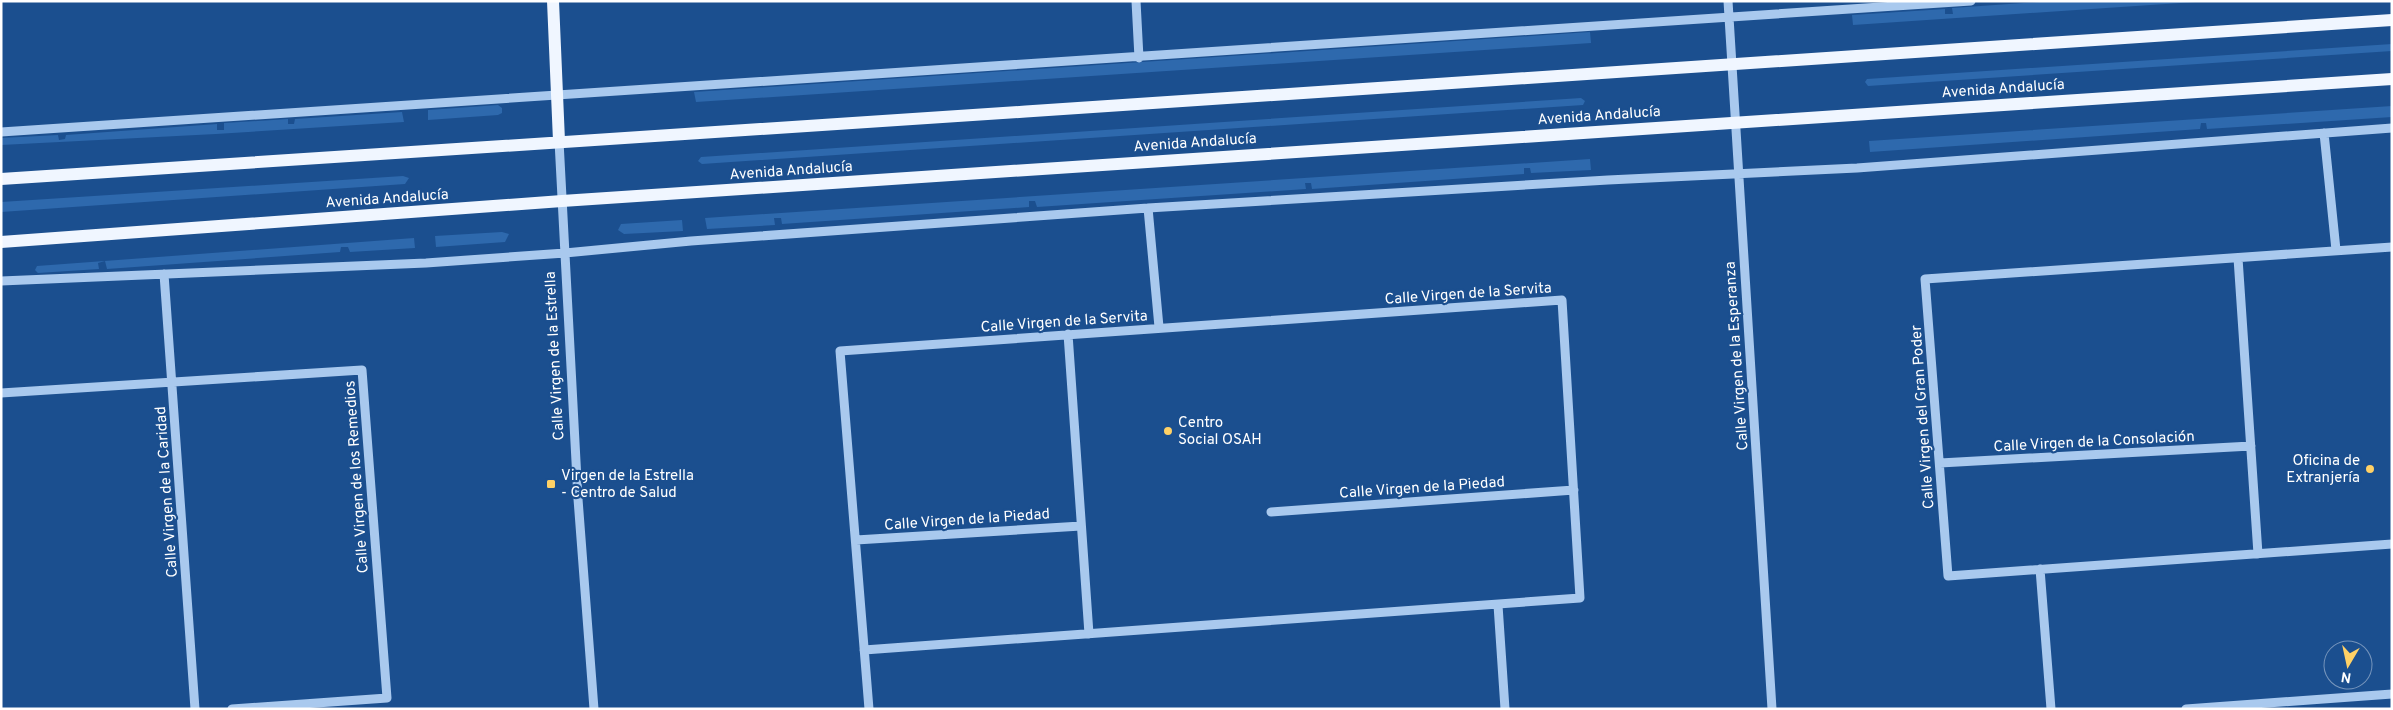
<svg xmlns="http://www.w3.org/2000/svg" width="2393" height="710" font-family="Overpass,sans-serif">
	<style>
		.green { fill: #2e69ad }
		.lines { fill: none; stroke-linecap: round; stroke-linejoin: round }
		.minor { stroke: #a9c9ee; stroke-width: 9 }
		.major { stroke: #f0f6ff; stroke-width: 12 }
		.poi-dot { fill: #ffd166; stroke: #1b4f8f; stroke-width: 2 }
		.labels { text-anchor: middle; stroke-width: 4.5; stroke-linejoin: round; paint-order: stroke }
		.street-label { font-size: 15px; fill: #fff; stroke: #1b4f8f }
		.poi-label { font-size: 15px; fill: #fff; stroke: #1b4f8f; text-anchor: start }
	</style>
	<rect width="100%" height="100%" fill="#1b4f8f"/>
	<path class="green" d="M 2054,1 L 2210,1 L 1853,25 L 1852,15 L 1945,9 L 1945,14 L 1953,14 L 1952,8 Z
		M 1590,32 L 1591,43 L 696,102 L 694,92 Z
		M 2392,44 L 2392,51 L 1868,86 L 1865,82 L 1867,79 Z
		M 1581,98 L 1585,101 L 1583,105 L 702,164 L 698,161 L 701,157 Z
		M 498,105 L 502,108 L 502,113 L 498,115 L 428,120 L 428,110 Z
		M 2392,106 L 2392,117 L 2207,129 L 2206,123 L 2201,123 L 2200,129 L 1870,152 L 1869,141 Z
		M 402,112 L 404,122 L 216,134 L 1,145 L 1,138 L 58,135 L 59,140 L 65,139 L 66,135 L 217,124 L 217,130 L 224,130 L 224,123 L 288,119 L 288,124 L 294,124 L 295,119 Z
		M 1590,159 L 1591,170 L 1531,173 L 1530,168 L 1524,168 L 1524,174 L 1312,189 L 1311,183 L 1305,183 L 1306,189 L 1037,207 L 1035,201 L 1029,201 L 1029,207 L 782,224 L 781,218 L 774,218 L 775,225 L 707,229 L 705,218 Z
		M 403,176 L 409,178 L 405,184 L 1,212 L 1,202 Z
		M 682,220 L 683,231 L 624,234 L 618,230 L 621,224 Z
		M 502,232 L 509,234 L 505,242 L 436,247 L 435,236 Z
		M 414,238 L 415,248 L 350,252 L 348,247 L 341,247 L 340,252 L 107,269 L 105,261 L 98,263 L 99,269 L 38,273 L 35,270 L 37,266 Z"/>
	<g class="lines">
		<path class="minor" d="M 1136,1 L 1139,58
			M 1728,1 L 1772,709
			M 1,132 L 1971,1
			M 2324,133 L 2336,250
			M 559,141 L 578,499 L 594,709
			M 1148,208 L 1159,327
			M 2392,247 L 1925,279 L 1948,576 L 2392,544
			M 2238,258 L 2258,554
			M 164,274 L 195,709
			M 1,281 L 426,263 L 565,253 L 691,241 L 1148,208 L 1608,180 L 1857,168 L 2392,128
			M 1068,334 L 1089,634
			M 1,393 L 362,370 L 387,698 L 232,709
			M 1940,463 L 2251,446
			M 1271,512 L 1574,490
			M 856,540 L 1081,526
			M 2040,569 L 2051,709
			M 1498,605 L 1505,709
			M 864,650 L 1580,598 L 1562,300 L 840,351 L 869,709
			M 2186,709 L 2392,694"/>
		<path class="major" d="M 553,1 L 559,141
			M 1,179 C 798,124 1595,78 2392,20
			M 1,242 L 562,201 L 2392,79"/>
	</g>
	<g class="poi-dot">
		<circle cx="1168" cy="431" r="5"/>
		<circle cx="2370" cy="469" r="5"/>
		<rect x="546" y="479" width="10" height="10" rx="2.5"/>
	</g>
	<g class="labels">
		<g class="street-label">
			<text transform="translate(2003 88) rotate(-4)" y="5">Avenida Andalucía</text>
			<text transform="translate(1599 115) rotate(-4)" y="5">Avenida Andalucía</text>
			<text transform="translate(1195 142) rotate(-4)" y="5">Avenida Andalucía</text>
			<text transform="translate(791 170) rotate(-4)" y="5">Avenida Andalucía</text>
			<text transform="translate(387 198) rotate(-4)" y="5">Avenida Andalucía</text>
			<text transform="translate(1468 293) rotate(-4)" y="5">Calle Virgen de la Servita</text>
			<text transform="translate(1064 321) rotate(-4)" y="5">Calle Virgen de la Servita</text>
			<text transform="translate(554 356) rotate(-93)" y="5">Calle Virgen de la Estrella</text>
			<text transform="translate(1736 356) rotate(-94)" y="5">Calle Virgen de la Esperanza</text>
			<text transform="translate(1922 417) rotate(-94)" y="5">Calle Virgen del Gran Poder</text>
			<text transform="translate(2094 441) rotate(-3)" y="5">Calle Virgen de la Consolación</text>
			<text transform="translate(356 477) rotate(-94)" y="5">Calle Virgen de los Remedios</text>
			<text transform="translate(1422 487) rotate(-4)" y="5">Calle Virgen de la Piedad</text>
			<text transform="translate(166 492) rotate(-94)" y="5">Calle Virgen de la Caridad</text>
			<text transform="translate(967 519) rotate(-4)" y="5">Calle Virgen de la Piedad</text>
		</g>
		<g class="poi-label">
			<text x="1178" y="427">Centro<tspan x="1178" dy="17">Social OSAH</tspan></text>
			<text x="2360" y="465" text-anchor="end">Oficina de<tspan x="2360" dy="17">Extranjería</tspan></text>
			<text x="561" y="480">Virgen de la Estrella<tspan x="561" dy="17">- Centro de Salud</tspan></text>
		</g>
	</g>
	<rect width="2393" height="710" fill="none" stroke="#ffffff" stroke-width="5"/>
	<g transform="translate(2348 665) rotate(189)"><circle r="24" fill="#1b4f8f" stroke="#7695bc"/>
	<path d="M0-4L9 19L0 12L-9 19Z" fill="#ffd166"/>
	<text y="-8" font-size="14" font-weight="bold" text-anchor="middle" fill="#ffffff">N</text>
	</g>
</svg>
